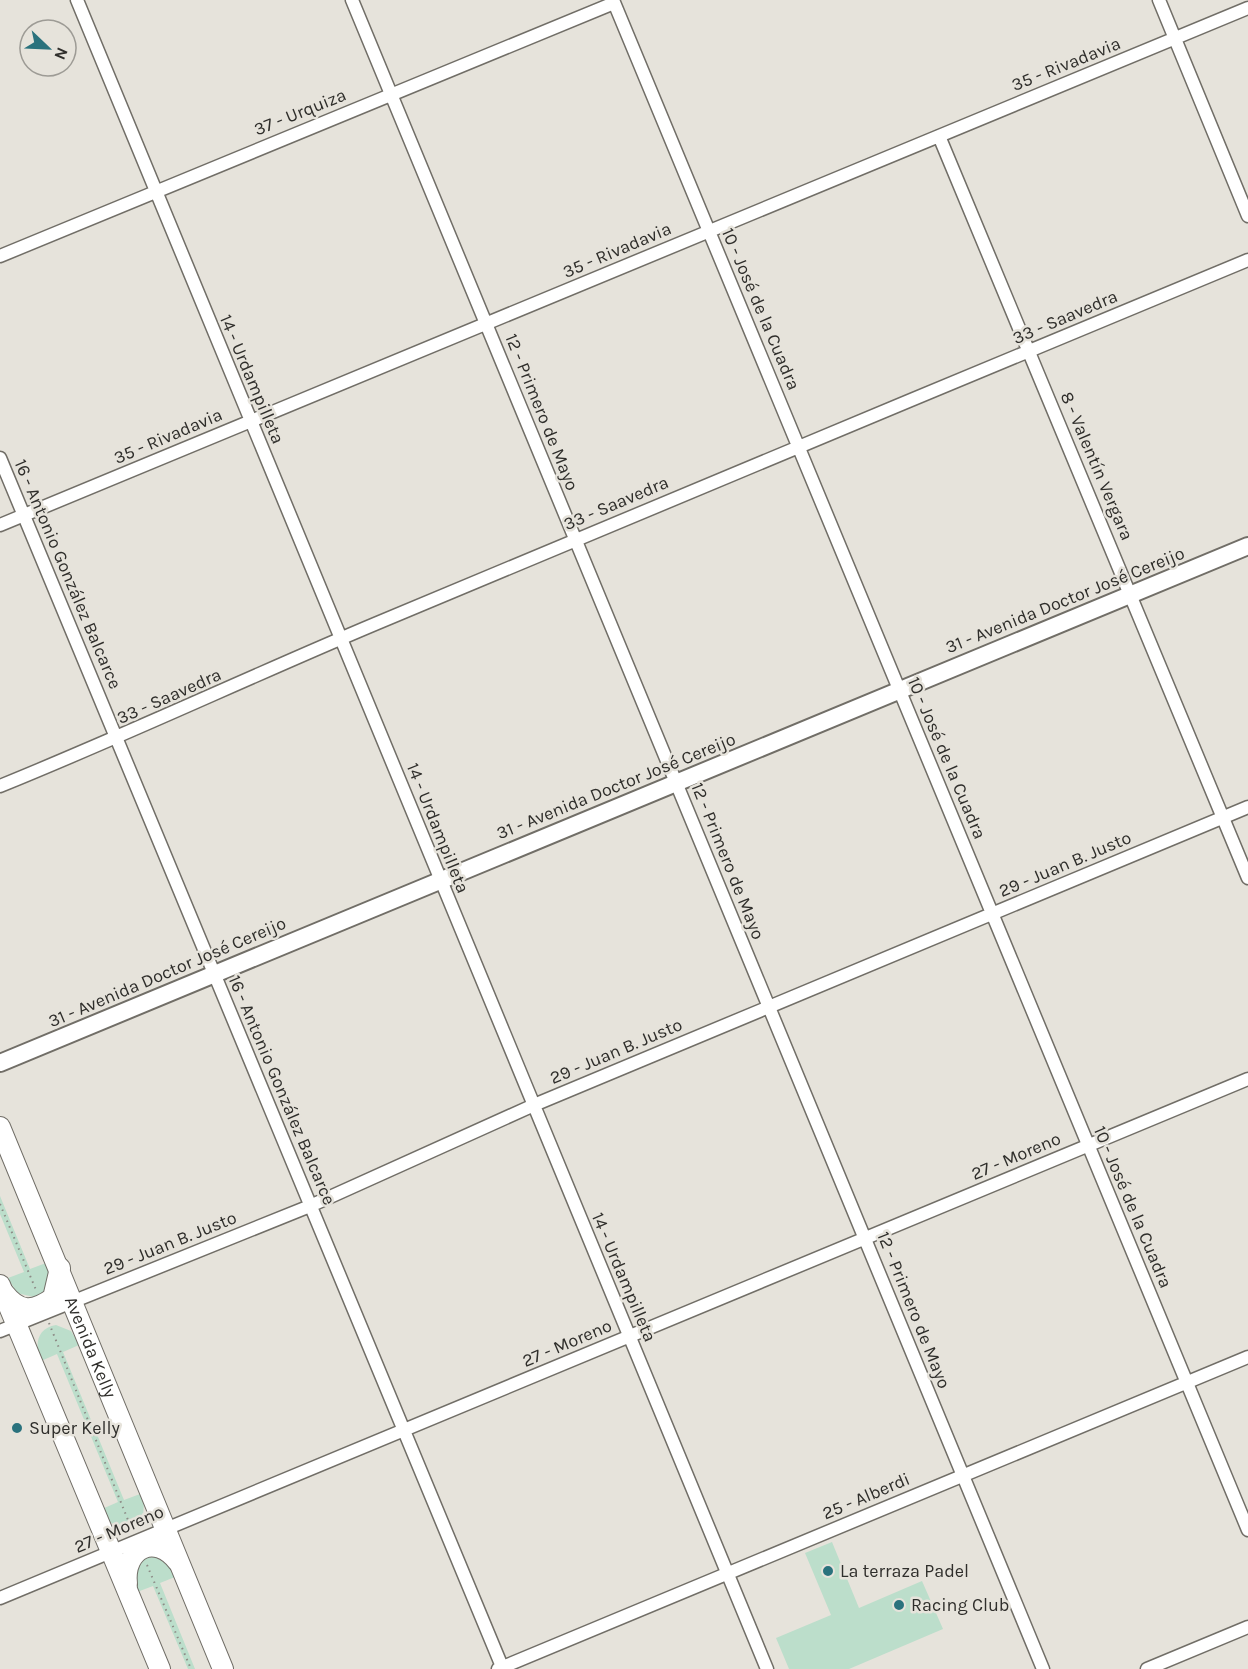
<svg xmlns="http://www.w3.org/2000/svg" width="1248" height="1669" font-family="Karla,sans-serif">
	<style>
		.green { fill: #bcdecb }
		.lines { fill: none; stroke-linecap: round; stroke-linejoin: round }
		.street-casing { stroke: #716e67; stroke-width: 15 }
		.secondary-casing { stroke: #716e67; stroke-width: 20 }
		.primary-casing { stroke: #716e67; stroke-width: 22 }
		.path { stroke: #8d8b86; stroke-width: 2; stroke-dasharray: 1.5 4.5; stroke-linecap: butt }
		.street { stroke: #fff; stroke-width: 12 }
		.secondary { stroke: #fff; stroke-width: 16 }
		.primary { stroke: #fff; stroke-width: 20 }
		.poi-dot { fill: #2a727d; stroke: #e6e3db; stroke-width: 2 }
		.labels { text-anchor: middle; stroke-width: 5; stroke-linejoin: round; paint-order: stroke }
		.street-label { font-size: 18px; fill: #2f2e2b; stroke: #e6e3db }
		.poi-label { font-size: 18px; fill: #2f2e2b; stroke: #e6e3db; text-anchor: start }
	</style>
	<rect width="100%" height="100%" fill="#e6e3db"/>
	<path class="green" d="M 0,1196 L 30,1269 L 46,1263 L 50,1271 L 44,1294 L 38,1298 L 17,1293 L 8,1278 L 24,1272 L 0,1214 Z
		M 56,1325 L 71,1331 L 79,1345 L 63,1352 L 124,1500 L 140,1494 L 144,1502 L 143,1518 L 133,1529 C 117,1529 108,1524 102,1509 L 118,1502 L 57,1354 L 41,1361 C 34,1345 37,1328 56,1325 Z
		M 832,1542 L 859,1608 L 922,1581 L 943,1629 L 849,1669 L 789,1669 L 776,1638 L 831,1615 L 805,1553 Z
		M 153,1557 C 164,1560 170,1566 175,1577 L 160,1583 L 195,1669 L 188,1669 L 153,1586 L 137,1592 C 134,1576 133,1570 145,1558 Z"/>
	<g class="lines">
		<g class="street-casing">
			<path id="street" d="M 77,0 L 767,1669
				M 352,0 L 1043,1669
				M 613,0 L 1248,1530
				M 1159,0 L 1248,216
				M 939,136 L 1248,878
				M 0,256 L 614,3
				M 0,458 L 503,1669
				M 0,525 L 1248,8
				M 0,786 C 126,735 249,677 375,624 C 665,502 957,381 1248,260
				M 0,1331 L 310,1206 L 534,1105 L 1248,807
				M 0,1598 L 1248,1079
				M 498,1669 L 1248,1357
				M 1147,1669 L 1248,1627"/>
		</g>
		<g class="secondary-casing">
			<path id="secondary" d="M 0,1063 L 1248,546"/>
		</g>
		<g class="primary-casing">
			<g id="primary">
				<path id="s1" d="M 0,1127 L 223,1669"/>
				<path d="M 0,1285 L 160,1669"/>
				<path d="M 4,1293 C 20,1313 33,1312 53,1298 L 60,1268"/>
				<path d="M 127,1584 C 123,1549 155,1532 178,1562"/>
			</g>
		</g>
		<path class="path" d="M 0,1204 L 36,1290
			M 49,1323 L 132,1530
			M 147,1565 L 191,1669"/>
		<use href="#street" class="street"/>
		<use href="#secondary" class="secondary"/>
		<use href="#primary" class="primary"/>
	</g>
	<g class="poi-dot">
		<circle cx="17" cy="1428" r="6"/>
		<circle cx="828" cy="1571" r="6"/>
		<circle cx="899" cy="1605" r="6"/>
	</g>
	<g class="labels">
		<g class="street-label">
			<text transform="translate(1066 64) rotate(-22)" y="6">35 - Rivadavia</text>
			<text transform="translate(300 112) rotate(-22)" y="6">37 - Urquiza</text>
			<text transform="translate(617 250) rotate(-23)" y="6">35 - Rivadavia</text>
			<text transform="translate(761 309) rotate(67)" y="6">10 - José de la Cuadra</text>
			<text transform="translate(1065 317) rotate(-23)" y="6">33 - Saavedra</text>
			<text transform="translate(252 379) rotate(67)" y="6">14 - Urdampilleta</text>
			<text transform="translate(542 412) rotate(68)" y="6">12 - Primero de Mayo</text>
			<text transform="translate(168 436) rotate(-23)" y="6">35 - Rivadavia</text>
			<text transform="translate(1097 466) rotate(67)" y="6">8 - Valentín Vergara</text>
			<text transform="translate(616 503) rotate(-23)" y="6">33 - Saavedra</text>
			<text transform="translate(68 574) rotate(67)" y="6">16 - Antonio González Balcarce</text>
			<text transform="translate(1065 600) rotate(-22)" y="6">31 - Avenida Doctor José Cereijo</text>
			<text transform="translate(169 696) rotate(-24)" y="6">33 - Saavedra</text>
			<text transform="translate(947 758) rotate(67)" y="6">10 - José de la Cuadra</text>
			<text transform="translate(616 786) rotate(-22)" y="6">31 - Avenida Doctor José Cereijo</text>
			<text transform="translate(438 828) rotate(68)" y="6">14 - Urdampilleta</text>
			<text transform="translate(728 861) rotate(68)" y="6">12 - Primero de Mayo</text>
			<text transform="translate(1065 864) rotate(-23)" y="6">29 - Juan B. Justo</text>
			<text transform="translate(167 972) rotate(-23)" y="6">31 - Avenida Doctor José Cereijo</text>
			<text transform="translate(616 1051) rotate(-23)" y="6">29 - Juan B. Justo</text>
			<text transform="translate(282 1090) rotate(67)" y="6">16 - Antonio González Balcarce</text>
			<text transform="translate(1016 1156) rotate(-23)" y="6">27 - Moreno</text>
			<text transform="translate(1133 1207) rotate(67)" y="6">10 - José de la Cuadra</text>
			<text transform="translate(170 1243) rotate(-22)" y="6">29 - Juan B. Justo</text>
			<text transform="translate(624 1277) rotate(67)" y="6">14 - Urdampilleta</text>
			<text transform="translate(914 1310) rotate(68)" y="6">12 - Primero de Mayo</text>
			<text transform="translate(567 1343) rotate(-23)" y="6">27 - Moreno</text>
			<text dy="6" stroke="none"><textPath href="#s1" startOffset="238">Avenida Kelly</textPath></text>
			<text transform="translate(866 1496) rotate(-23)" y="6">25 - Alberdi</text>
			<text transform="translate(119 1529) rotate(-23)" y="6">27 - Moreno</text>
		</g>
		<g class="poi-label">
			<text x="29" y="1434">Super Kelly</text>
			<text x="840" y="1577">La terraza Padel</text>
			<text x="911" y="1611">Racing Club</text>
		</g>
	</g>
	<g transform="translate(48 48) rotate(113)"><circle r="28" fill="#e6e3db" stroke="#9d9b95" stroke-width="1.5"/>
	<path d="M0-4.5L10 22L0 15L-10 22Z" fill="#2a727d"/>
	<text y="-9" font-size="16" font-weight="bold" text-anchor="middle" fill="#2f2e2b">N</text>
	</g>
</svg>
